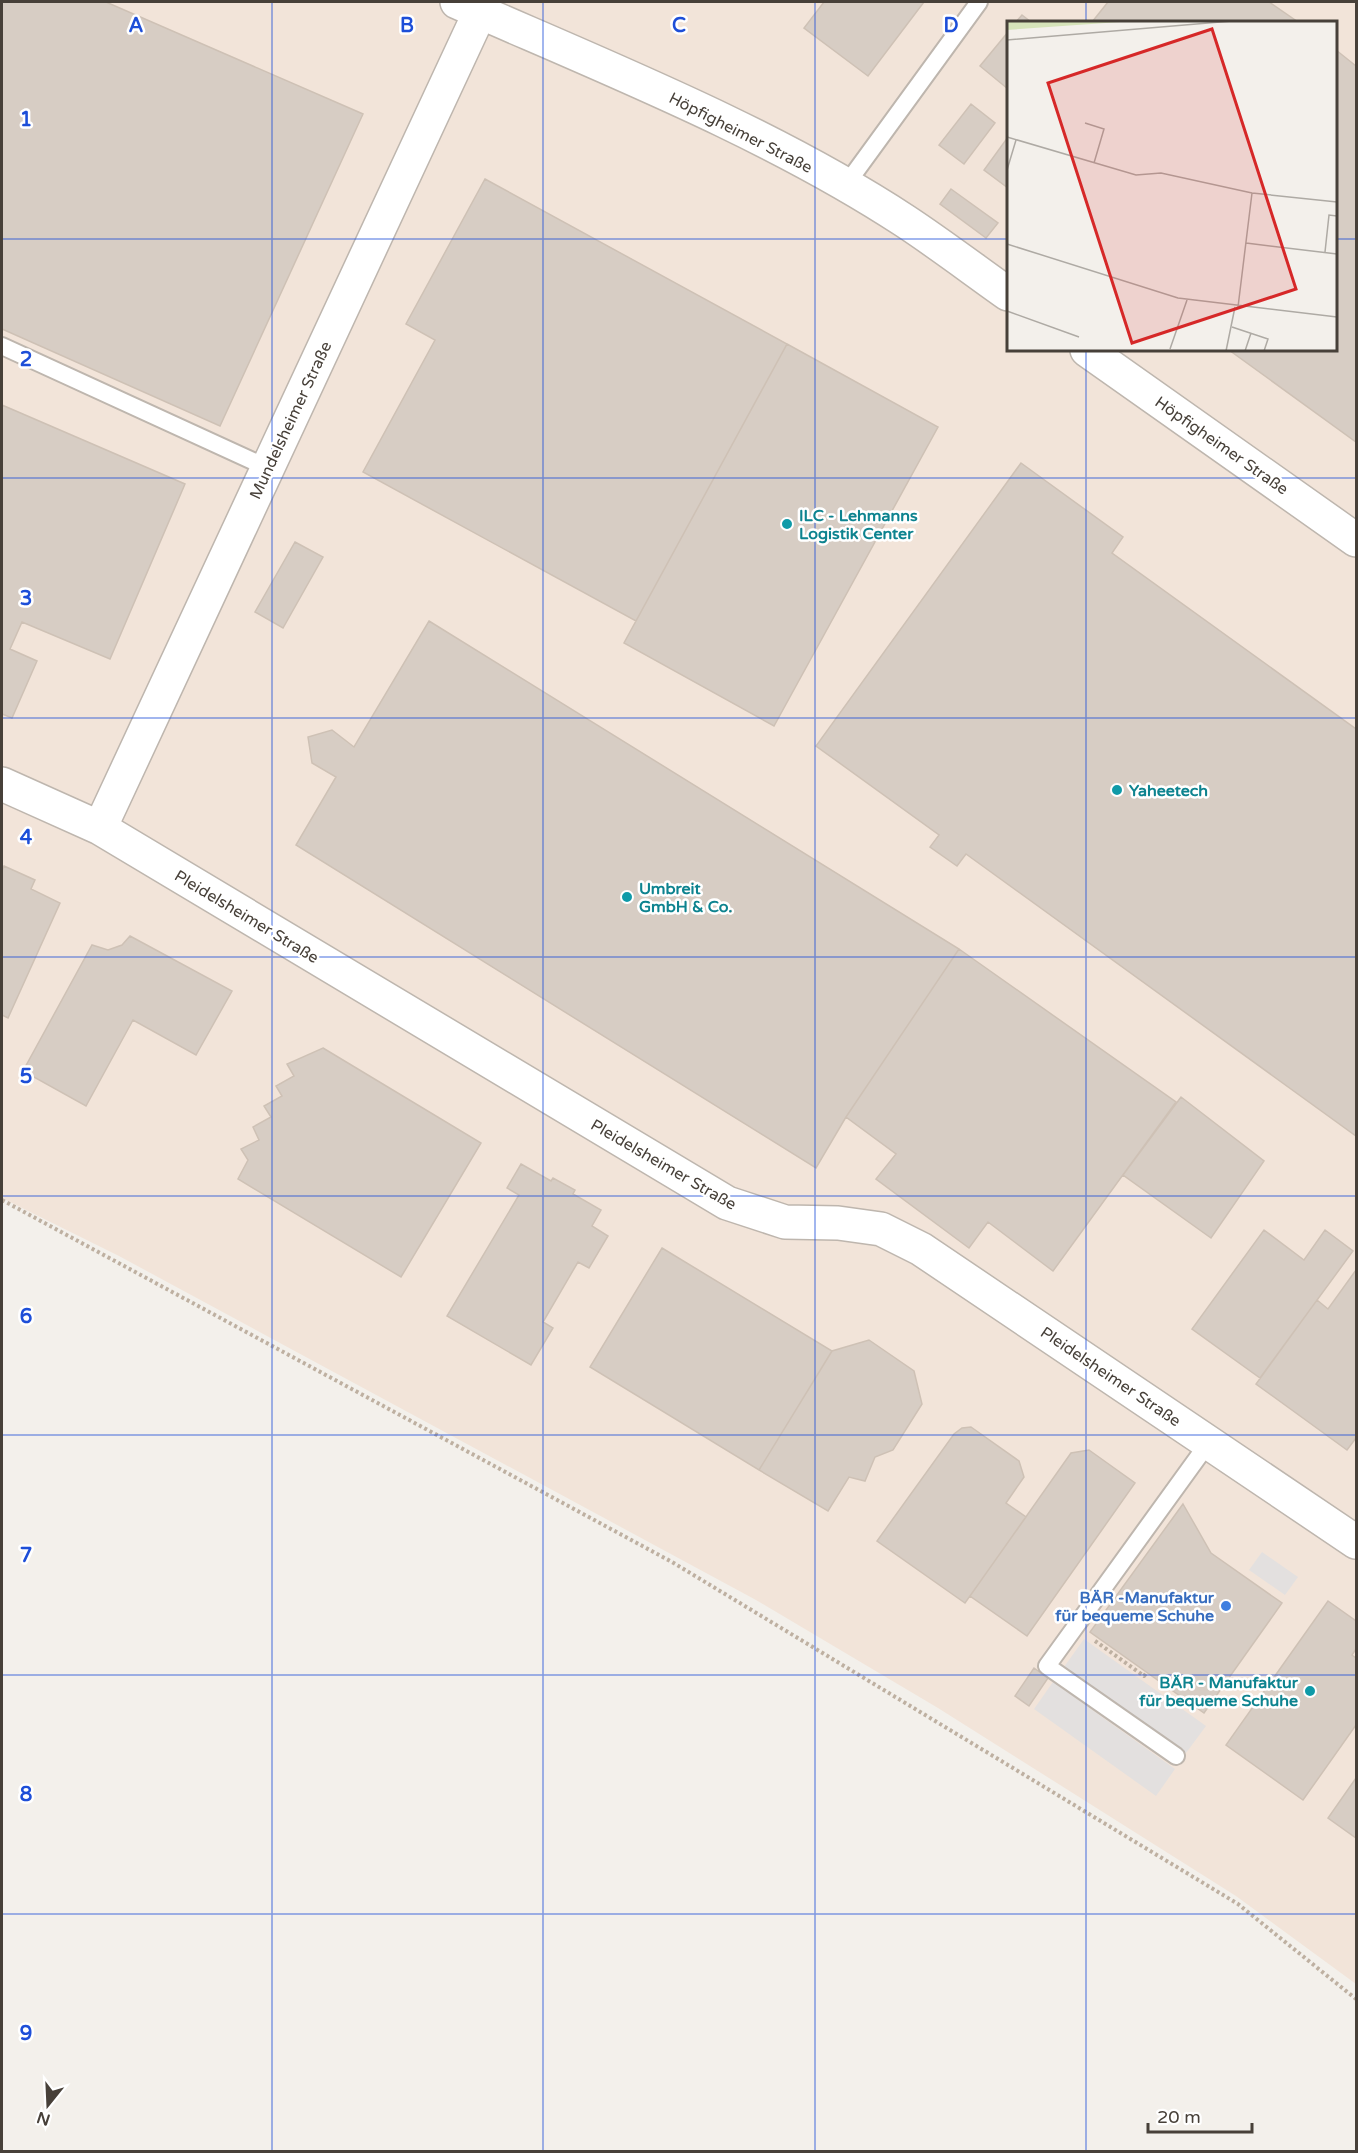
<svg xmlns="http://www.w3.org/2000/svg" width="1358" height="2153" font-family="'Varela Round',sans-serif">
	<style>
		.commercial { fill: #f2e4d9; fill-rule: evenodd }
		.parking { fill: #e3e0df }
		.building { fill: #d7cdc4; stroke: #cec1b5; stroke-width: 1.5 }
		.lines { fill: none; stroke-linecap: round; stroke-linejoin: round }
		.lane-casing { stroke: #beb6ae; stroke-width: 20 }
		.street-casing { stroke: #beb6ae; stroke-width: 36 }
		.path { stroke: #beb0a1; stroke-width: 4; stroke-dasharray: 3 3; stroke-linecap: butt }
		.lane { stroke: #fff; stroke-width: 16 }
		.street { stroke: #fff; stroke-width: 33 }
		.grid { fill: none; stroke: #1d4ed8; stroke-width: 1.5; stroke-opacity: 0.55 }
		.culture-dot { fill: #0f9aa8; stroke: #fff; stroke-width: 2 }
		.shop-dot { fill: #3f7fe0; stroke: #fff; stroke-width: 2 }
		.labels { text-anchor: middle; stroke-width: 5; stroke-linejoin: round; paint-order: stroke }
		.street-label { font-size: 16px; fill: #474039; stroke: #fff }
		.culture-label { font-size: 16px; font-weight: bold; fill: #0d838f; stroke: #fff; text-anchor: start }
		.shop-label { font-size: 16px; font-weight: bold; fill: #366cbe; stroke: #fff; text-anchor: end }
		.inset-road { fill: none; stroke: #aeaaa4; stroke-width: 1.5 }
		.view { fill: #d62828; fill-opacity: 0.15; stroke: #d62828; stroke-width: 3 }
		.inset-edge { fill: none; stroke: #474039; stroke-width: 3 }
		.grid-label { font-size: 20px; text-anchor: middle; font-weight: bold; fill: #1d4ed8; stroke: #fff; stroke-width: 5; stroke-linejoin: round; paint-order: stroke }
	</style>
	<rect width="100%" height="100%" fill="#f3f0eb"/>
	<path class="commercial" d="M 2,2 L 1356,2 L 1356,1984 L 1236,1896 L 938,1708 L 756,1600 L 119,1256 L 2,1198 ZM 1008,22 L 1336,22 L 1336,350 L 1008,350 Z"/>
	<path class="parking" d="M 1262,1552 L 1298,1577 L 1285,1595 L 1249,1570 Z
		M 1084,1639 L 1206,1726 L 1186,1753 L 1064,1667 Z
		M 1053,1682 L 1175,1769 L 1156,1796 L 1034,1709 Z"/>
	<path class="building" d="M 2,2 L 106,2 L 363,114 L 220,426 L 2,329 Z
		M 824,2 L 924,2 L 868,76 L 804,28 Z
		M 1108,2 L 1269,2 L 1298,22 L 1092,22 Z
		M 1022,15 L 1031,22 L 1016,22 Z
		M 1008,32 L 1008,89 L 980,66 Z
		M 1336,50 L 1356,66 L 1356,442 L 1229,350 L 1336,350 Z
		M 971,104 L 995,123 L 964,164 L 939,145 Z
		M 1008,137 L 1008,188 L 984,170 Z
		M 485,179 L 787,344 L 636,621 L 363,472 L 435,340 L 406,324 Z
		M 951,189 L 998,223 L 986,238 L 940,204 Z
		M 787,344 L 938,427 L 774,726 L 624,643 Z
		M 2,405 L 185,484 L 110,659 L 22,622 L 10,649 L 37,661 L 12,718 L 2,714 Z
		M 1021,463 L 1123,537 L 1112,553 L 1356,729 L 1356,1136 L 966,854 L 957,866 L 930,847 L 939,835 L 816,746 Z
		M 295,542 L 323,557 L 283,628 L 255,612 Z
		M 429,621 L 959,949 L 846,1117 L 816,1168 L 296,845 L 336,777 L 312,763 L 308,737 L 332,730 L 354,747 Z
		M 4,866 L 35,880 L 31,889 L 60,903 L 8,1018 L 2,1015 L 2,871 Z
		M 130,936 L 232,991 L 196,1055 L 133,1020 L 86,1106 L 23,1071 L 92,945 L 108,950 L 122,945 Z
		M 959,949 L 1176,1102 L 1053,1271 L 988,1222 L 969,1248 L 876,1179 L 896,1154 L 846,1117 Z
		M 323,1048 L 481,1143 L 401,1277 L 238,1179 L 248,1160 L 241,1149 L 259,1140 L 253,1127 L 271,1117 L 264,1106 L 282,1096 L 276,1086 L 294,1076 L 287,1064 Z
		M 1181,1097 L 1264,1161 L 1211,1238 L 1123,1175 Z
		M 521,1164 L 551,1181 L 553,1178 L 575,1190 L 573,1194 L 601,1210 L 592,1226 L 608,1236 L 589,1268 L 578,1262 L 543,1322 L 553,1328 L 531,1365 L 447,1316 L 519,1195 L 507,1188 Z
		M 1264,1230 L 1304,1260 L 1325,1230 L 1353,1251 L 1260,1378 L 1192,1329 Z
		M 662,1248 L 832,1351 L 759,1470 L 590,1367 Z
		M 1356,1270 L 1356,1438 L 1347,1450 L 1256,1384 L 1317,1300 L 1328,1309 Z
		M 869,1340 L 914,1371 L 922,1404 L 893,1450 L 875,1457 L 865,1481 L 849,1477 L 828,1511 L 759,1470 L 832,1351 Z
		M 971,1427 L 1019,1461 L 1024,1477 L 1006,1503 L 1026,1517 L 965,1603 L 877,1541 L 954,1434 L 962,1428 Z
		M 1089,1450 L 1135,1483 L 1027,1636 L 970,1596 L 1071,1453 Z
		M 1183,1504 L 1211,1553 L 1282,1603 L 1204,1713 L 1090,1632 Z
		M 1328,1601 L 1356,1621 L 1356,1649 L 1352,1655 L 1356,1658 L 1356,1725 L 1303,1800 L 1226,1745 Z
		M 1034,1668 L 1048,1678 L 1029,1706 L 1015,1696 Z
		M 1356,1778 L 1356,1838 L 1328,1818 Z"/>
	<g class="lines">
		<g class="lane-casing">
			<path id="lane" d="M 845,186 L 979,2
				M 2,346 L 268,468
				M 1176,1756 L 1047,1666 L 1209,1442"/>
		</g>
		<g class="street-casing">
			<path id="street" d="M 457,2 C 605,67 769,132 905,221 C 940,244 974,270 1008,294
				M 1087,350 L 1356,540
				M 2,784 L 100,828 L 727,1203 L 785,1222 L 838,1223 L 881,1229 L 921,1249 L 1356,1542
				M 100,828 L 480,12"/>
		</g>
		<path class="path" d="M 2,1200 L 672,1562 L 1238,1904 L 1356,1999
			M 1095,1641 L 1144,1676 L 1147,1672"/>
		<use href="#lane" class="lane"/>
		<use href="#street" class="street"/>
	</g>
	<path class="grid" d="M 272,2 L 272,2152M 543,2 L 543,2152M 815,2 L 815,2152M 1086,2 L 1086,22M 2,239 L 1008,239M 1336,239 L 1356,239M 1086,350 L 1086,2152M 2,478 L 1356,478M 2,718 L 1356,718M 2,957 L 1356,957M 2,1196 L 1356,1196M 2,1435 L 1356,1435M 2,1675 L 1356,1675M 2,1914 L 1356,1914"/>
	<g class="culture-dot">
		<circle cx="787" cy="524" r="6"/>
		<circle cx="1117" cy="790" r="6"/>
		<circle cx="627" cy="897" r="6"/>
		<circle cx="1310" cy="1691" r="6"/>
	</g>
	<circle class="shop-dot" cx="1226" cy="1606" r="6"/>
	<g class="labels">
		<g class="street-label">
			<text transform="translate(741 132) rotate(27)" y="6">Höpfigheimer Straße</text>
			<text transform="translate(290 420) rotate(-65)" y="6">Mundelsheimer Straße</text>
			<text transform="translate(1222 445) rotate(35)" y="6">Höpfigheimer Straße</text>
			<text transform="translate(247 916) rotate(31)" y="6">Pleidelsheimer Straße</text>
			<text transform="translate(664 1164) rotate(30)" y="6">Pleidelsheimer Straße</text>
			<text transform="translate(1111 1376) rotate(34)" y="6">Pleidelsheimer Straße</text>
		</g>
		<g class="culture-label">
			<text x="799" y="521">ILC - Lehmanns<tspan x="799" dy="18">Logistik Center</tspan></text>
			<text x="1129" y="796">Yaheetech</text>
			<text x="639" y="894">Umbreit<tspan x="639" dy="18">GmbH &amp; Co.</tspan></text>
			<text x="1298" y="1688" text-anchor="end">BÄR - Manufaktur<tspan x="1298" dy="18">für bequeme Schuhe</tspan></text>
		</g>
		<g class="shop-label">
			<text x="1214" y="1603">BÄR -Manufaktur<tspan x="1214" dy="18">für bequeme Schuhe</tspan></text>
		</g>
	</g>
	<g transform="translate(1007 21)">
		<rect width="330" height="330" fill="#f3f0eb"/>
		<path d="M 0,0 L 127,0 L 0,9 Z" fill="#d6e3b9"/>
		<path class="inset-road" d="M 0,19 L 225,0M 78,102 L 97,108 L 87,142M 0,116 L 129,154 L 154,152 L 245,172 L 330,181M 0,149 L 9,119M 239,222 L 330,233M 0,223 L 171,277 L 330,296M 318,231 L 322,194 L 330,195M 231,286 L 245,172M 0,290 L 72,316M 225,306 L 261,318 L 257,330M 163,328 L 180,279M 219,330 L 228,286M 238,330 L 244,312"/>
		<path class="view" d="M 205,8 L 289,268 L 125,322 L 41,62 Z"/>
		<rect width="330" height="330" class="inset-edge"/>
	</g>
	<g class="grid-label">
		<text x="136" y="32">A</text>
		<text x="407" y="32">B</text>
		<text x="679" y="32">C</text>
		<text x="951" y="32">D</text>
		<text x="26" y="126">1</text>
		<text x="26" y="366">2</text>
		<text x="26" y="605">3</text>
		<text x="26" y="844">4</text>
		<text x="26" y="1083">5</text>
		<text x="26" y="1323">6</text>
		<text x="26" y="1562">7</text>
		<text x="26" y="1801">8</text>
		<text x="26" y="2040">9</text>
	</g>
	<rect width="1358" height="2153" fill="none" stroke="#474039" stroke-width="6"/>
	<g transform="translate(48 2105) rotate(198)" stroke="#ffffff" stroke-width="4.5" paint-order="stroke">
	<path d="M0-4.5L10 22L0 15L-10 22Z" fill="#474039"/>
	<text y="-9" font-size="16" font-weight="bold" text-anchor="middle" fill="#474039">N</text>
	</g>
	<path d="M1148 2123v9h104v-9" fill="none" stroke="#474039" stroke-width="3"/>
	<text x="1157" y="2123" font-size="18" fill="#474039" stroke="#ffffff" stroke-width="4.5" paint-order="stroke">20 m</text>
</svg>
